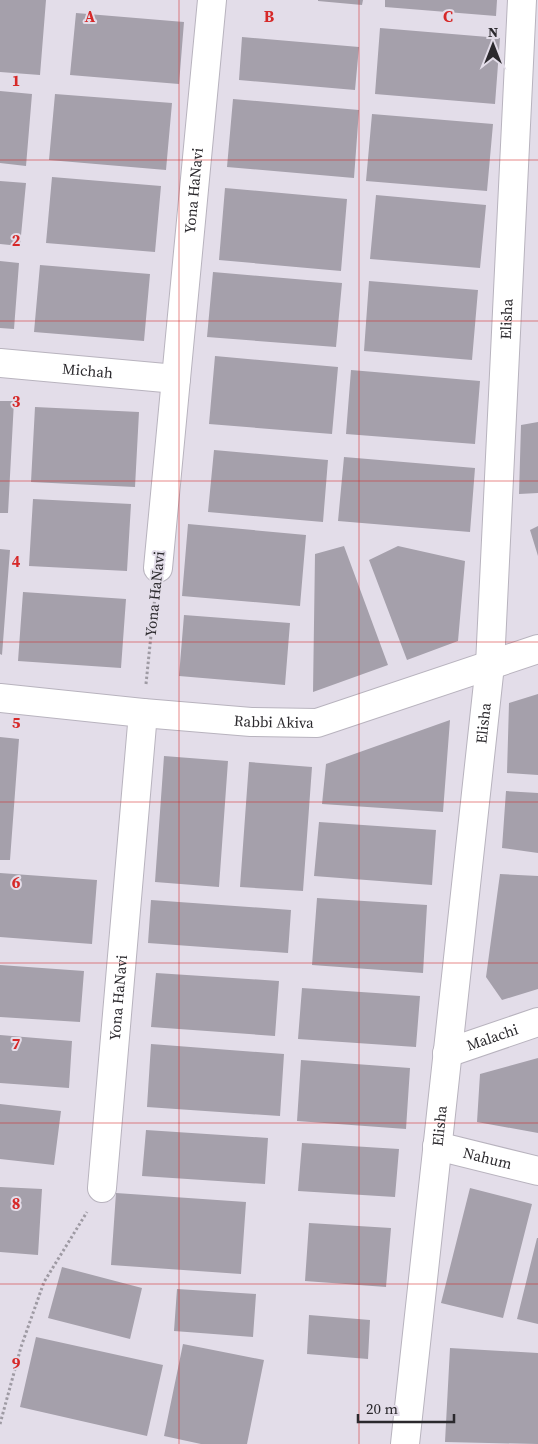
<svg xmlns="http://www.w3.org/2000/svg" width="538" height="1444" font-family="'Source Serif 4',serif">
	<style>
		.building { fill: #a5a0ab }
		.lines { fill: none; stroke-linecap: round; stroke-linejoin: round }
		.minor-casing { stroke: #b8b3be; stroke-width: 30 }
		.tertiary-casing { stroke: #b8b3be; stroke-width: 30 }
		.path { stroke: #9e9aa3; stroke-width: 3; stroke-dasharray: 2.5 2.5; stroke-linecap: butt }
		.minor { stroke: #fff; stroke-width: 28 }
		.tertiary { stroke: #fff; stroke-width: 28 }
		.grid { fill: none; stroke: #d62828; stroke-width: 1; stroke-opacity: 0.55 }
		.labels { text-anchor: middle; stroke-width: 4; stroke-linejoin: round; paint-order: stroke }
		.street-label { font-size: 15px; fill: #2b292d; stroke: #e3dde9 }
		.grid-label { font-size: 16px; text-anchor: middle; font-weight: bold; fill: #d62828; stroke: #e3dde9; stroke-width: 4; stroke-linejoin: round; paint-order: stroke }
	</style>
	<rect width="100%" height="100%" fill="#e3dde9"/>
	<path class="building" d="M 0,0 L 46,0 L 40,75 L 0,72 Z
		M 318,0 L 363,0 L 362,5 L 318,1 Z
		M 385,0 L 497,0 L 496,16 L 385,7 Z
		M 76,13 L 184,22 L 179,84 L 70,75 Z
		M 380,28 L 500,38 L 495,104 L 375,94 Z
		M 242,37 L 359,47 L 355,90 L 239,80 Z
		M 0,91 L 32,94 L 26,166 L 0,163 Z
		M 55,94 L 172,103 L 166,170 L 49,160 Z
		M 233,99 L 359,110 L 354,178 L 227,167 Z
		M 372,114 L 493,124 L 487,191 L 366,181 Z
		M 52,177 L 161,186 L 155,252 L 46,243 Z
		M 0,181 L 26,183 L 20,246 L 0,244 Z
		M 225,188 L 347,199 L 341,271 L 219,260 Z
		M 376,195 L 486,205 L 480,268 L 370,259 Z
		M 0,261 L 19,263 L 14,329 L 0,328 Z
		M 40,265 L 150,274 L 144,341 L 34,332 Z
		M 213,272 L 342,283 L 336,347 L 207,337 Z
		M 369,281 L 478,290 L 472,360 L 364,351 Z
		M 215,356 L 338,367 L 332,434 L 209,424 Z
		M 351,370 L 480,381 L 475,444 L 346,434 Z
		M 0,401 L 14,401 L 8,513 L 0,513 Z
		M 35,407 L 139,412 L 135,487 L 31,482 Z
		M 538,422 L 538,493 L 519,494 L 521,425 Z
		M 214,450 L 328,460 L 323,522 L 208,512 Z
		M 344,457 L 475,468 L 470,532 L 338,521 Z
		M 33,499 L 131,504 L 127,571 L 29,566 Z
		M 188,524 L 306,535 L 300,606 L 182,596 Z
		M 538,526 L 538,556 L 530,530 Z
		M 344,546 L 388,665 L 313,692 L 315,554 Z
		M 398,546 L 465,561 L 458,641 L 407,660 L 369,560 Z
		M 0,549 L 10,550 L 2,655 L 0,654 Z
		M 23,592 L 126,599 L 121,668 L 18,661 Z
		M 184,615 L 290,623 L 285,685 L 179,676 Z
		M 538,694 L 538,775 L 507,773 L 509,703 Z
		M 450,720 L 443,812 L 322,804 L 326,764 Z
		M 0,737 L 19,739 L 10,860 L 0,860 Z
		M 164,756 L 228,761 L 219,887 L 155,882 Z
		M 249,762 L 312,767 L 303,891 L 240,887 Z
		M 506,791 L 538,793 L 538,853 L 502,848 Z
		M 319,822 L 436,830 L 432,885 L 314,876 Z
		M 0,873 L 97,880 L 92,944 L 0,937 Z
		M 500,874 L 538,876 L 538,989 L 502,1000 L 486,977 Z
		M 317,898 L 427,905 L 423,973 L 312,965 Z
		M 151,900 L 291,910 L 288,953 L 148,943 Z
		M 0,965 L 84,971 L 80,1022 L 0,1017 Z
		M 156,973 L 279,981 L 275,1036 L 151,1027 Z
		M 302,988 L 420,996 L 416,1047 L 298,1039 Z
		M 0,1035 L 72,1041 L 69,1088 L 0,1083 Z
		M 151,1044 L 284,1054 L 280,1116 L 147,1107 Z
		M 538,1058 L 538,1133 L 477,1122 L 480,1074 Z
		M 301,1060 L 410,1068 L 406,1129 L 297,1121 Z
		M 0,1104 L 61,1111 L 54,1165 L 0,1159 Z
		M 146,1130 L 268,1138 L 265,1184 L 142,1176 Z
		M 302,1143 L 399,1149 L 395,1197 L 298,1191 Z
		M 0,1187 L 42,1189 L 38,1255 L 0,1252 Z
		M 470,1188 L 532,1204 L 503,1318 L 441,1303 Z
		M 116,1193 L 246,1202 L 241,1274 L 111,1265 Z
		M 309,1223 L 391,1228 L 386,1287 L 305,1281 Z
		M 537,1238 L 538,1238 L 538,1324 L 517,1319 Z
		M 62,1267 L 142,1288 L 130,1339 L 48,1318 Z
		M 177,1289 L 256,1294 L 253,1337 L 174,1331 Z
		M 309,1315 L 370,1320 L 368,1359 L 307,1354 Z
		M 36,1337 L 163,1365 L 147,1436 L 20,1407 Z
		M 183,1344 L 264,1360 L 247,1444 L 201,1444 L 164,1436 Z
		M 450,1348 L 538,1353 L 538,1444 L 445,1442 Z"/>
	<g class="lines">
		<g class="minor-casing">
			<g id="minor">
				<path id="s1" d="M 0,363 L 176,379"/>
				<path id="s2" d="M 158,568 L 212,0"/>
				<path id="s3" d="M 447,1053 L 538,1022"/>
				<path id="s4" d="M 437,1146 L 538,1171"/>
				<path id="s5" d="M 102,1188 L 143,713"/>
				<path id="s6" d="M 405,1444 L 490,665 L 522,0"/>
			</g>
		</g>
		<g class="tertiary-casing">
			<g id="tertiary">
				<path id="s7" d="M 0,698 L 143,713 L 251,722 L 317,723 L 538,649"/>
			</g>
		</g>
		<path class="path" d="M 146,684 L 155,596
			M 0,1424 L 21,1347 L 44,1282 L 87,1212"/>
		<use href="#minor" class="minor"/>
		<use href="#tertiary" class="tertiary"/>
	</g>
	<path class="grid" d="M 179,0 L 179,1444M 359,0 L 359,1444M 0,160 L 538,160M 0,321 L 538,321M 0,481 L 538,481M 0,642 L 538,642M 0,802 L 538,802M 0,963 L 538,963M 0,1123 L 538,1123M 0,1284 L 538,1284"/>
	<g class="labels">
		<g class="street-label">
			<text dy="5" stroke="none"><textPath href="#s2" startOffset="379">Yona HaNavi</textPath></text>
			<text dy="5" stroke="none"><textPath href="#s6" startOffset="1130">Elisha</textPath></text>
			<text dy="5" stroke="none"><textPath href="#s1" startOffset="88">Michah</textPath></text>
			<text transform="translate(155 594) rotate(-84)" y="5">Yona HaNavi</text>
			<text dy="5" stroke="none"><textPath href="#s7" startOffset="275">Rabbi Akiva</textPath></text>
			<text dy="5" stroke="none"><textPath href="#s6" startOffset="725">Elisha</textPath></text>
			<text dy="5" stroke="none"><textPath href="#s5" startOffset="191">Yona HaNavi</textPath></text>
			<text dy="5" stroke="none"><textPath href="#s3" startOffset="48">Malachi</textPath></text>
			<text dy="5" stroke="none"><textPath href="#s6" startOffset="320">Elisha</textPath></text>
			<text dy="5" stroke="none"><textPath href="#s4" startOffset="52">Nahum</textPath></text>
		</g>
	</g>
	<g class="grid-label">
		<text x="90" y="22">A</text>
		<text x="269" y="22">B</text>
		<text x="448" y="22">C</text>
		<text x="16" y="86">1</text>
		<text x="16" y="246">2</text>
		<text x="16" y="407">3</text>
		<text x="16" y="567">4</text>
		<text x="16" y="728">5</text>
		<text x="16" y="888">6</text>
		<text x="16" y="1049">7</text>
		<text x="16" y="1209">8</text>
		<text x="16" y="1369">9</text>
	</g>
	<g transform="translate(493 45)" stroke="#e3dde9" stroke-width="4" paint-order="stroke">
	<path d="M0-4L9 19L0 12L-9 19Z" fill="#2b292d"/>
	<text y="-8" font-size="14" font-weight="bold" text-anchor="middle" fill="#2b292d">N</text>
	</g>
	<path d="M358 1414v8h96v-8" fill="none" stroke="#2b292d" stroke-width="2.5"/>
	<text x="366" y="1414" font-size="15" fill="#2b292d" stroke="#e3dde9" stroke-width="4" paint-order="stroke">20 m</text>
</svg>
